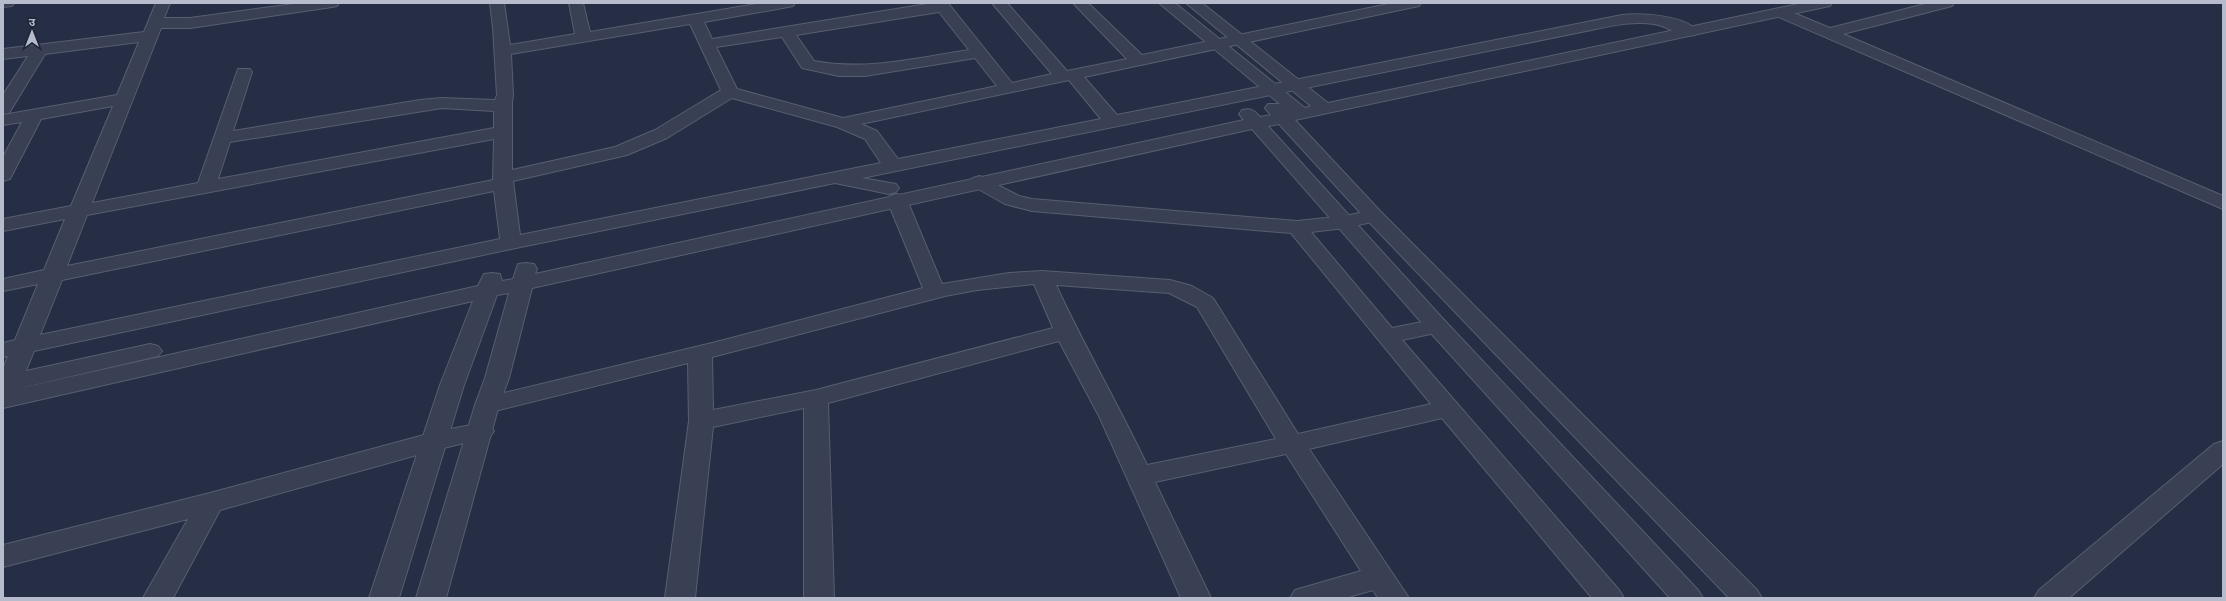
<svg xmlns="http://www.w3.org/2000/svg" width="2226" height="601" font-family="Overpass,'Noto Sans Devanagari',sans-serif">
	<style>
		.lines { fill: none; stroke-linecap: round; stroke-linejoin: round }
		.minor-casing { stroke: #585e71; stroke-width: 2 }
		.tertiary-casing { stroke: #585e71; stroke-width: 2 }
		.minor { fill: #3a4053; fill-rule: evenodd }
		.tertiary { fill: #3a4053; fill-rule: evenodd }
	</style>
	<rect width="100%" height="100%" fill="#252e44"/>
	<g class="lines">
		<g class="minor-casing">
			<path id="minor" d="M 3,3 L 14,3 L 12,6 L 3,7 Z
				M 156,3 L 170,3 L 164,18 L 190,18 L 301,3 L 339,3 L 337,6 L 332,7 L 190,28 L 161,28 L 92,203 L 198,183 L 238,69 L 250,69 L 252,72 L 233,131 L 420,100 L 442,98 L 495,100 L 497,95 L 493,28 L 490,3 L 504,3 L 510,45 L 575,34 L 569,3 L 583,3 L 590,32 L 762,3 L 795,3 L 793,6 L 788,7 L 704,22 L 712,39 L 933,3 L 948,3 L 1012,83 L 1052,74 L 992,3 L 1007,3 L 1067,71 L 1127,59 L 1073,3 L 1088,3 L 1142,55 L 1393,3 L 1421,3 L 1419,6 L 1414,7 L 1084,77 L 1117,115 L 1622,15 C 1641,13 1686,15 1698,32 L 1695,35 C 1682,39 1668,26 1654,24 C 1635,21 1615,25 1596,29 L 862,178 L 896,184 L 899,188 L 896,192 L 889,194 L 835,183 L 511,249 L 34,351 L 15,398 L 12,404 L 3,406 L 3,369 L 8,356 L 3,357 L 3,343 L 15,340 L 38,284 L 3,291 L 3,279 L 44,270 L 65,219 L 3,231 L 3,219 L 71,206 L 113,106 L 41,119 L 12,175 L 10,179 L 3,181 L 3,157 L 22,122 L 3,125 L 3,115 L 117,95 L 139,42 L 45,54 L 9,113 L 3,114 L 3,95 L 28,56 L 3,59 L 3,49 L 144,32 ZM 939,12 L 969,50 C 916,58 867,71 814,61 L 796,35 ZM 690,24 L 721,90 L 655,130 L 615,147 L 512,170 L 512,103 L 513,95 L 511,54 ZM 782,37 L 802,68 L 839,76 L 865,76 L 975,58 L 997,86 L 843,118 L 737,89 L 716,47 ZM 1069,80 L 1101,119 L 898,159 L 877,131 L 861,124 ZM 732,98 L 837,127 L 865,139 L 881,163 L 520,235 L 513,181 L 627,155 L 667,138 ZM 442,108 L 494,111 L 494,128 L 218,179 L 230,142 ZM 494,139 L 493,180 L 67,266 L 87,215 ZM 494,191 L 500,239 L 40,335 L 62,280 Z
				M 1929,3 L 1954,3 L 1952,6 L 1843,34 L 2223,196 L 2223,209 L 1774,15 L 1772,12 L 1774,9 L 1784,9 L 1830,28 Z
				M 980,176 L 1019,196 L 1032,199 L 1297,221 L 1345,216 L 1374,210 L 1381,212 L 1384,216 L 1381,220 L 1345,228 L 1311,232 L 1392,328 L 1437,319 L 1445,321 L 1448,326 L 1445,331 L 1402,340 L 1619,590 L 1624,598 L 1592,598 L 1442,418 L 1309,449 L 1409,598 L 1378,598 L 1373,590 L 1345,598 L 1290,598 L 1295,590 L 1361,571 L 1286,454 L 1155,482 L 1211,598 L 1181,598 L 1099,416 L 1059,341 L 828,403 L 834,598 L 804,598 L 804,408 L 713,427 L 695,598 L 665,598 L 689,421 L 688,363 L 487,413 L 478,411 L 475,405 L 478,399 L 487,397 L 712,343 L 923,288 L 887,200 L 890,196 L 897,194 L 904,196 L 907,200 L 942,284 L 1009,273 L 1042,271 L 1170,280 L 1192,286 L 1213,298 L 1298,434 L 1431,404 L 1291,233 L 1032,211 L 1005,204 L 973,186 L 970,182 L 973,178 ZM 1034,284 L 1053,328 L 816,390 L 713,410 L 712,357 L 945,296 L 977,290 ZM 1056,285 L 1169,293 L 1197,307 L 1276,439 L 1147,465 C 1118,404 1084,346 1056,285 Z
				M 481,423 L 490,425 L 494,431 L 490,437 L 435,450 L 220,510 L 173,598 L 143,598 L 188,519 L 3,567 L 3,545 L 210,493 L 435,432 Z
				M 2223,441 L 2223,464 L 2069,598 L 2034,598 L 2039,590 L 2214,444 Z"/>
		</g>
		<g class="tertiary-casing">
			<path id="tertiary" d="M 1159,3 L 1175,3 L 1305,108 L 1311,106 L 1186,3 L 1202,3 L 1328,103 L 1803,3 L 1832,3 L 1830,6 L 1825,7 L 1295,120 L 1381,212 L 1757,590 L 1762,598 L 1729,598 L 1367,220 L 1279,124 L 1268,126 L 1445,321 L 1698,590 L 1703,598 L 1670,598 L 1429,331 L 1252,129 L 532,288 L 509,378 L 499,405 L 446,598 L 416,598 L 475,405 L 485,378 L 509,293 L 497,295 L 464,385 L 399,598 L 369,598 L 440,385 L 473,301 L 3,408 L 3,392 L 478,286 L 484,274 L 492,273 L 500,274 L 502,281 L 513,279 L 518,264 L 526,263 L 534,264 L 537,269 L 535,274 L 1244,120 L 1239,114 L 1242,110 C 1251,108 1254,110 1260,117 L 1271,115 L 1265,108 L 1268,104 L 1280,104 Z
				M 150,344 L 158,346 L 162,351 L 158,356 L 3,392 L 3,376 Z"/>
		</g>
		<use href="#minor" class="minor"/>
		<use href="#tertiary" class="tertiary"/>
	</g>
	<rect width="2226" height="601" fill="none" stroke="#b7bccd" stroke-width="8"/>
	<g transform="translate(32 32)" stroke="#1f2539" stroke-width="3" paint-order="stroke">
	<path d="M0-3L7 15L0 10L-7 15Z" fill="#b7bccd"/>
	<text y="-6" font-size="11" font-weight="bold" text-anchor="middle" fill="#b7bccd">उ</text>
	</g>
</svg>
